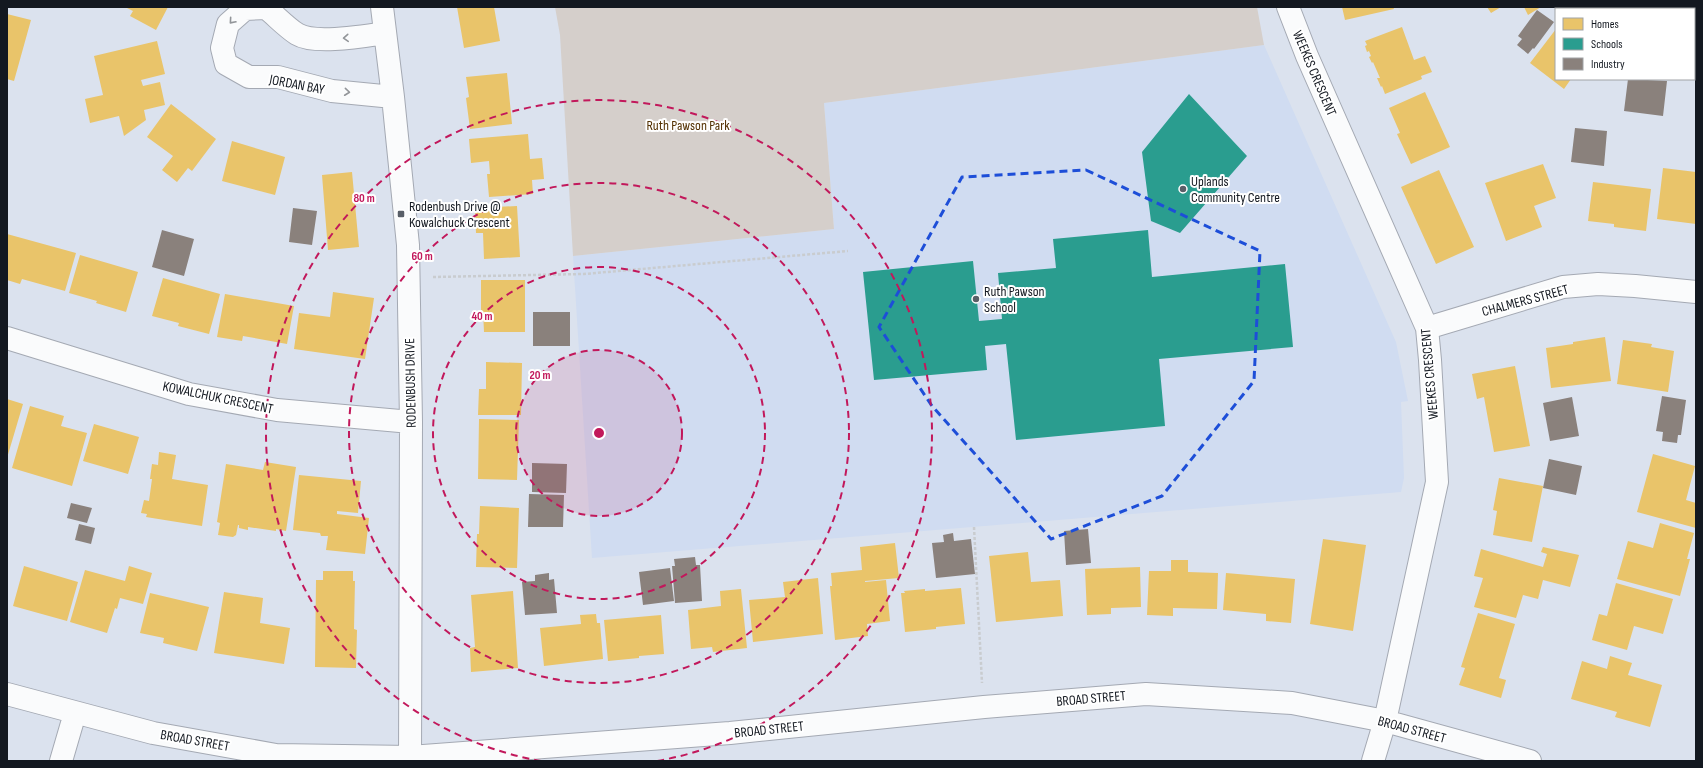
<svg xmlns="http://www.w3.org/2000/svg" width="1703" height="768" font-family="'Sofia Sans Condensed',sans-serif">
	<style>
		.built { fill: #d0dcf1 }
		.green { fill: #d5cfcb }
		.homes { fill: #e9c46a }
		.schools { fill: #2a9d8f }
		.industry { fill: #8a817c }
		.lines { fill: none; stroke-linecap: round; stroke-linejoin: round }
		.minor-casing { stroke: #a4a9b3; stroke-width: 24 }
		.path { stroke: #c9cccf; stroke-width: 2.5; stroke-dasharray: 3 2; stroke-linecap: butt }
		.minor { stroke: #fafbfc; stroke-width: 22 }
		.oneway { stroke: #929599 }
		.marked { fill: none; stroke: #1d4ed8; stroke-width: 3; stroke-dasharray: 8 5; stroke-linejoin: round }
		.ring { fill: none; stroke: #c2185b; stroke-width: 2; stroke-dasharray: 7 5 }
		.poi-dot { fill: #595f68; stroke: #fff; stroke-width: 1.5 }
		.labels { text-anchor: middle; stroke-width: 4; stroke-linejoin: round; paint-order: stroke }
		.street-label { font-size: 14px; fill: #131820; stroke: #fff }
		.park-label { font-size: 14px; fill: #522f00; stroke: #fff }
		.poi-label { font-size: 14px; fill: #131820; stroke: #fff; text-anchor: start }
		.centre { fill: #c2185b; stroke: #fff; stroke-width: 2 }
		.ring-label { font-size: 12px; text-anchor: middle; font-weight: bold; fill: #c2185b; stroke: #fff; stroke-width: 4; stroke-linejoin: round; paint-order: stroke }
	</style>
	<rect width="100%" height="100%" fill="#dbe2ee"/>
	<path class="built" d="M 1264,45 L 1396,342 L 1408,401 L 1401,402 L 1404,478 L 1401,492 L 592,558 L 573,256 L 834,229 L 824,103 Z"/>
	<path class="green" d="M 555,7 L 1257,7 L 1264,45 L 824,103 L 834,229 L 573,256 L 560,35 Z"/>
	<path class="homes" d="M 125,7 L 168,7 L 156,30 L 130,16 L 133,11 Z
		M 457,7 L 494,7 L 500,41 L 464,48 Z
		M 1342,7 L 1393,7 L 1394,9 L 1345,20 Z
		M 1487,7 L 1501,7 L 1491,13 Z
		M 1524,7 L 1541,7 L 1528,15 Z
		M 7,14 L 31,20 L 14,81 L 7,79 Z
		M 1402,27 L 1414,60 L 1425,56 L 1432,72 L 1421,76 L 1422,79 L 1385,94 L 1382,86 L 1381,87 L 1377,78 L 1380,78 L 1373,62 L 1372,63 L 1369,57 L 1371,56 L 1369,51 L 1367,52 L 1365,46 L 1367,45 L 1365,41 Z
		M 1694,27 L 1696,27 L 1696,69 L 1694,69 Z
		M 1556,29 L 1556,79 L 1571,79 L 1564,89 L 1530,63 Z
		M 157,41 L 165,74 L 141,80 L 143,86 L 160,82 L 165,105 L 144,110 L 146,120 L 124,136 L 119,116 L 90,123 L 85,99 L 103,95 L 94,56 Z
		M 507,73 L 512,124 L 470,129 L 466,98 L 469,97 L 466,77 Z
		M 1425,92 L 1450,147 L 1411,164 L 1397,134 L 1400,133 L 1389,108 Z
		M 171,104 L 216,139 L 192,171 L 188,168 L 177,182 L 162,170 L 173,156 L 147,137 Z
		M 528,134 L 530,159 L 542,158 L 544,179 L 532,180 L 533,194 L 489,197 L 487,174 L 490,174 L 489,161 L 471,163 L 469,139 Z
		M 232,141 L 285,157 L 275,195 L 222,181 Z
		M 1543,164 L 1556,198 L 1534,206 L 1542,227 L 1506,241 L 1485,183 Z
		M 1663,168 L 1696,172 L 1696,224 L 1657,219 Z
		M 1439,170 L 1474,247 L 1436,264 L 1401,187 Z
		M 352,172 L 359,247 L 328,250 L 322,175 Z
		M 1593,182 L 1651,189 L 1646,231 L 1614,227 L 1614,224 L 1588,221 Z
		M 517,206 L 520,257 L 484,259 L 483,233 L 476,233 L 475,208 Z
		M 7,234 L 76,253 L 65,291 L 22,279 L 20,284 L 7,280 Z
		M 80,255 L 138,272 L 126,312 L 96,303 L 97,301 L 69,293 Z
		M 163,278 L 220,294 L 209,334 L 178,326 L 179,323 L 152,316 Z
		M 481,280 L 525,280 L 525,332 L 484,332 L 483,311 L 481,310 Z
		M 333,292 L 374,298 L 365,359 L 294,349 L 299,313 L 330,317 Z
		M 225,294 L 294,306 L 287,344 L 243,336 L 242,341 L 217,337 Z
		M 1605,337 L 1611,381 L 1551,388 L 1546,348 L 1573,344 L 1573,342 Z
		M 1623,340 L 1652,344 L 1651,347 L 1674,351 L 1668,392 L 1617,384 Z
		M 486,362 L 522,363 L 521,415 L 478,415 L 479,389 L 486,389 Z
		M 1515,366 L 1530,446 L 1494,452 L 1484,397 L 1477,399 L 1472,374 Z
		M 7,399 L 23,404 L 7,458 Z
		M 30,406 L 64,416 L 61,426 L 87,433 L 72,486 L 12,468 Z
		M 479,419 L 519,420 L 517,480 L 478,479 Z
		M 94,424 L 139,437 L 128,474 L 83,461 Z
		M 159,452 L 176,455 L 172,479 L 208,485 L 202,526 L 146,517 L 147,514 L 141,513 L 144,500 L 149,501 L 152,479 L 150,479 L 152,464 L 158,465 Z
		M 1653,454 L 1695,466 L 1686,500 L 1696,503 L 1696,528 L 1637,512 Z
		M 265,462 L 296,467 L 286,531 L 276,529 L 276,531 L 248,527 L 248,530 L 239,528 L 239,525 L 238,525 L 236,535 L 233,537 L 218,535 L 220,523 L 217,522 L 226,464 L 263,470 Z
		M 299,475 L 361,481 L 358,513 L 337,511 L 337,514 L 369,518 L 365,554 L 326,550 L 328,536 L 321,536 L 320,533 L 293,530 Z
		M 1499,478 L 1543,486 L 1532,542 L 1493,535 L 1497,511 L 1493,510 Z
		M 480,506 L 519,508 L 517,568 L 476,567 L 477,534 L 479,534 Z
		M 1660,523 L 1694,533 L 1687,559 L 1690,559 L 1680,596 L 1617,579 L 1628,541 L 1653,548 Z
		M 1323,539 L 1366,545 L 1353,631 L 1310,624 Z
		M 895,543 L 899,578 L 865,581 L 865,582 L 886,580 L 890,621 L 867,624 L 868,636 L 835,640 L 830,586 L 832,586 L 831,573 L 862,570 L 860,547 Z
		M 1543,547 L 1579,555 L 1570,587 L 1543,580 L 1538,599 L 1523,595 L 1516,618 L 1474,607 L 1483,578 L 1474,576 L 1481,549 L 1543,567 L 1547,554 L 1541,552 Z
		M 1028,552 L 1031,582 L 1060,580 L 1063,616 L 996,622 L 989,556 Z
		M 1171,560 L 1188,560 L 1188,572 L 1218,573 L 1217,609 L 1173,608 L 1173,616 L 1147,615 L 1149,571 L 1171,571 Z
		M 24,566 L 78,582 L 67,621 L 13,606 Z
		M 129,566 L 152,573 L 143,604 L 120,598 L 117,609 L 115,608 L 107,633 L 70,622 L 85,570 L 125,581 Z
		M 1140,567 L 1141,607 L 1111,608 L 1111,614 L 1087,615 L 1085,569 Z
		M 323,571 L 353,571 L 353,581 L 355,581 L 354,629 L 357,630 L 356,668 L 315,667 L 316,580 L 323,580 Z
		M 1226,573 L 1295,579 L 1291,623 L 1266,621 L 1266,614 L 1223,610 Z
		M 818,578 L 823,634 L 753,642 L 749,600 L 785,597 L 783,582 Z
		M 1616,583 L 1673,599 L 1663,634 L 1634,626 L 1627,650 L 1592,640 L 1599,614 L 1607,616 Z
		M 961,588 L 965,624 L 936,627 L 936,629 L 905,632 L 901,593 L 905,593 L 904,591 L 925,589 L 925,591 Z
		M 741,589 L 747,648 L 713,652 L 712,647 L 691,649 L 688,610 L 721,606 L 720,591 Z
		M 513,591 L 518,668 L 471,672 L 470,648 L 475,647 L 471,595 Z
		M 224,592 L 263,598 L 260,623 L 290,628 L 284,664 L 214,653 Z
		M 150,593 L 209,607 L 197,651 L 163,643 L 164,638 L 140,633 Z
		M 1478,613 L 1515,624 L 1499,678 L 1506,680 L 1501,698 L 1459,685 L 1465,668 L 1461,667 Z
		M 596,614 L 597,623 L 600,623 L 603,659 L 544,666 L 540,628 L 581,624 L 580,615 Z
		M 661,615 L 664,654 L 639,656 L 639,658 L 608,661 L 604,620 Z
		M 1610,656 L 1632,663 L 1628,675 L 1662,685 L 1650,727 L 1615,717 L 1617,712 L 1571,699 L 1582,661 L 1607,669 Z"/>
	<path class="schools" d="M 1189,94 L 1247,156 L 1180,233 L 1151,221 L 1142,152 Z
		M 1148,230 L 1152,277 L 1285,264 L 1293,347 L 1159,359 L 1165,426 L 1016,440 L 1006,344 L 985,346 L 987,370 L 874,380 L 863,272 L 973,261 L 979,321 L 1002,319 L 998,273 L 1056,268 L 1053,239 Z"/>
	<path class="industry" d="M 1537,10 L 1554,22 L 1534,49 L 1533,48 L 1528,54 L 1517,45 L 1522,39 L 1518,36 Z
		M 1628,79 L 1667,81 L 1663,116 L 1624,111 Z
		M 1575,128 L 1607,131 L 1604,166 L 1571,162 Z
		M 293,208 L 317,211 L 312,245 L 289,242 Z
		M 162,230 L 194,239 L 184,276 L 152,267 Z
		M 533,312 L 570,312 L 570,346 L 533,346 Z
		M 1662,396 L 1686,400 L 1681,435 L 1678,435 L 1677,443 L 1662,441 L 1663,432 L 1656,431 Z
		M 1572,397 L 1579,436 L 1550,441 L 1543,403 Z
		M 1549,459 L 1582,466 L 1576,495 L 1543,488 Z
		M 532,463 L 567,464 L 566,493 L 532,492 Z
		M 529,494 L 564,495 L 563,527 L 528,527 Z
		M 71,503 L 92,508 L 87,523 L 67,518 Z
		M 79,524 L 95,528 L 91,544 L 75,540 Z
		M 1088,529 L 1091,563 L 1066,565 L 1064,531 Z
		M 953,533 L 954,541 L 971,539 L 975,574 L 936,578 L 932,543 L 944,542 L 943,535 Z
		M 695,557 L 696,565 L 700,565 L 702,601 L 675,603 L 672,566 L 675,566 L 674,559 Z
		M 670,568 L 674,601 L 643,605 L 639,572 Z
		M 549,573 L 549,580 L 554,579 L 557,613 L 525,615 L 522,582 L 535,581 L 535,575 Z"/>
	<g class="lines">
		<g class="minor-casing">
			<path id="minor" d="M 382,7 L 393,97 L 408,245 L 411,422 L 410,761
				M 1288,7 L 1307,56 L 1427,328 L 1430,360 L 1437,482 L 1385,721 L 1373,761
				M 385,33 C 364,36 315,45 297,34 C 286,27 276,16 266,8 L 245,9 L 228,24 L 222,48 L 226,64 L 249,77 L 278,77 L 332,91 L 393,97
				M 1427,328 L 1563,287 L 1598,284 L 1635,286 L 1696,292
				M 7,338 L 189,394 L 277,410 L 411,422
				M 7,694 L 153,733 L 276,755 L 410,757 L 730,733 L 984,707 L 1146,694 L 1292,703 L 1385,721 L 1530,761
				M 61,761 L 75,713"/>
		</g>
		<path class="path" d="M 433,277 L 584,274 L 848,251
			M 974,527 L 982,683"/>
		<use href="#minor" class="minor"/>
	</g>
	<defs><path id="oneway-chevron" d="M-2-3.5L2.5 0L-2 3.5" fill="none" stroke-width="1.6" stroke-linecap="round" stroke-linejoin="round"/></defs>
	<g class="oneway">
		<use href="#oneway-chevron" transform="translate(232 21) rotate(131)"/>
		<use href="#oneway-chevron" transform="translate(346 38) rotate(176)"/>
		<use href="#oneway-chevron" transform="translate(347 92) rotate(6)"/>
	</g>
	<path class="marked" d="M 1086,170 L 1260,251 L 1254,381 L 1162,496 L 1051,539 L 932,406 L 879,327 L 962,177 Z"/>
	<circle cx="599" cy="433" r="83" fill="#c2185b" fill-opacity=".12"/>
	<g class="ring">
		<circle cx="599" cy="433" r="83"/>
		<circle cx="599" cy="433" r="166"/>
		<circle cx="599" cy="433" r="250"/>
		<path d="M541 761A333 333 0 1 1 657 761"/>
	</g>
	<g class="poi-dot">
		<circle cx="1183" cy="189" r="4"/>
		<rect x="397" y="210" width="8" height="8" rx="2"/>
		<circle cx="976" cy="299" r="4"/>
	</g>
	<g class="labels">
		<g class="street-label">
			<text transform="translate(1315 73) rotate(67)" y="5">WEEKES CRESCENT</text>
			<text transform="translate(297 84) rotate(11)" y="5">JORDAN BAY</text>
			<text transform="translate(1525 300) rotate(-15)" y="5">CHALMERS STREET</text>
			<text transform="translate(1429 374) rotate(-95)" y="5">WEEKES CRESCENT</text>
			<text transform="translate(410 383) rotate(-91)" y="5">RODENBUSH DRIVE</text>
			<text transform="translate(218 397) rotate(12)" y="5">KOWALCHUK CRESCENT</text>
			<text transform="translate(1091 698) rotate(-5)" y="5">BROAD STREET</text>
			<text transform="translate(769 729) rotate(-6)" y="5">BROAD STREET</text>
			<text transform="translate(1412 729) rotate(15)" y="5">BROAD STREET</text>
			<text transform="translate(195 740) rotate(10)" y="5">BROAD STREET</text>
		</g>
		<g class="park-label">
			<text x="688" y="130">Ruth Pawson Park</text>
		</g>
		<g class="poi-label">
			<text x="1191" y="186">Uplands<tspan x="1191" dy="16">Community Centre</tspan></text>
			<text x="409" y="211">Rodenbush Drive @<tspan x="409" dy="16">Kowalchuck Crescent</tspan></text>
			<text x="984" y="296">Ruth Pawson<tspan x="984" dy="16">School</tspan></text>
		</g>
	</g>
	<circle cx="599" cy="433" r="6" class="centre"/>
	<g class="ring-label">
		<text x="364" y="202">80 m</text>
		<text x="422" y="260">60 m</text>
		<text x="482" y="320">40 m</text>
		<text x="540" y="379">20 m</text>
	</g>
	<rect width="1703" height="768" fill="none" stroke="#131820" stroke-width="16"/>
	<rect x="1555" y="8" width="140" height="72" fill="#ffffff" stroke="#a1a3a6"/>
	<rect x="1563" y="18" width="20" height="12" fill="#e9c46a" stroke="#a1a3a6"/>
	<text x="1591" y="28" font-size="12" fill="#131820">Homes</text>
	<rect x="1563" y="38" width="20" height="12" fill="#2a9d8f" stroke="#a1a3a6"/>
	<text x="1591" y="48" font-size="12" fill="#131820">Schools</text>
	<rect x="1563" y="58" width="20" height="12" fill="#8a817c" stroke="#a1a3a6"/>
	<text x="1591" y="68" font-size="12" fill="#131820">Industry</text>
</svg>
